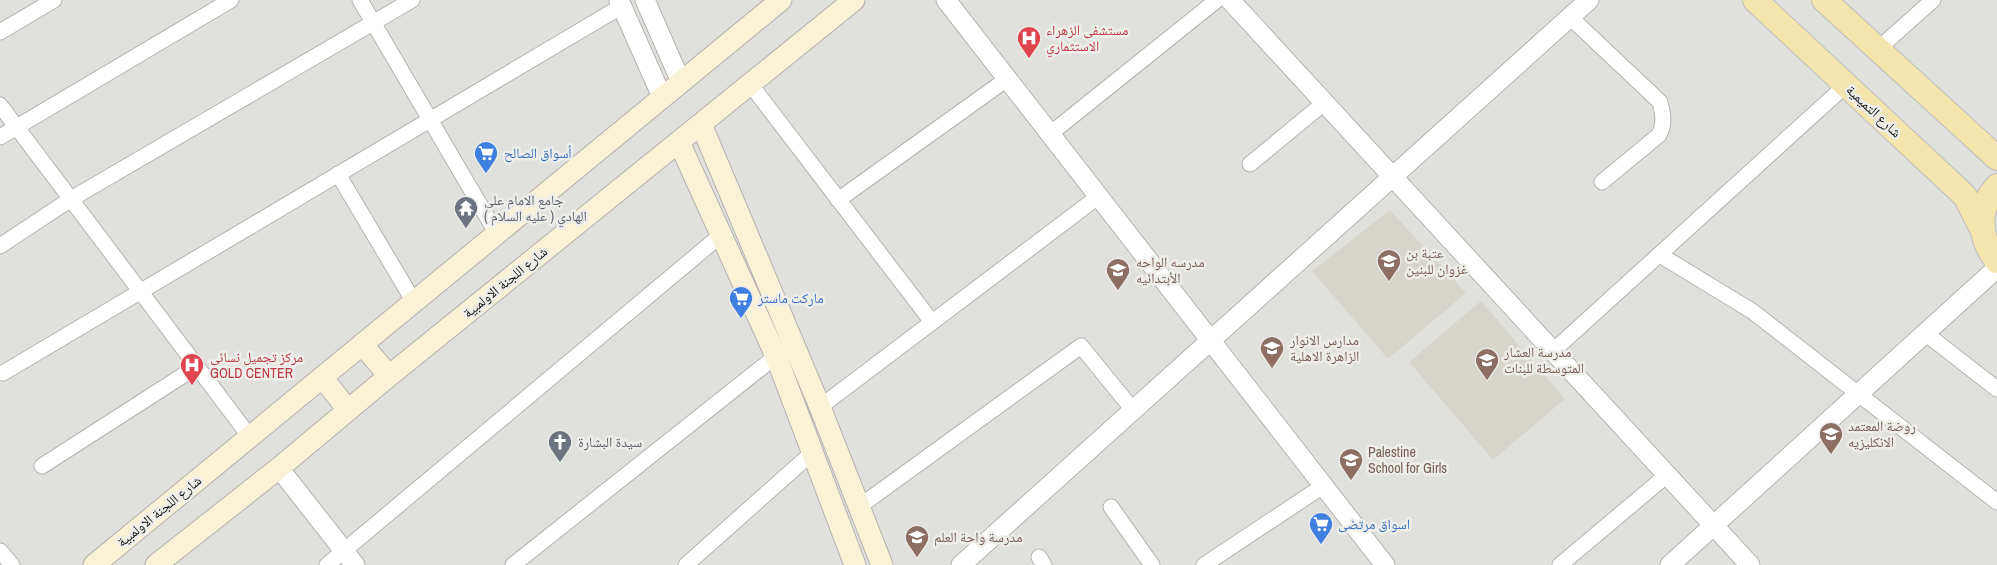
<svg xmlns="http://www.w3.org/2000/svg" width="1997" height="565" font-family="'Archivo Narrow','Noto Naskh Arabic',sans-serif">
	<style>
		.built { fill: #d7d5cb }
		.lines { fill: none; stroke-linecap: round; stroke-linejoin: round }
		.minor-casing { stroke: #b3b2af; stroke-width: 17 }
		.tertiary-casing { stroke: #b3b2af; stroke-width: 21 }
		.secondary-casing { stroke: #b3b2af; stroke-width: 23 }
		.primary-casing { stroke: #bdbdbc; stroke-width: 26 }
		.minor { stroke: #fff; stroke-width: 15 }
		.tertiary { stroke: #fff; stroke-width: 19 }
		.secondary { stroke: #faf2d6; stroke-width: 21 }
		.primary { stroke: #f4e4ad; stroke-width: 24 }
		.labels { text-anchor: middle; stroke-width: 5; stroke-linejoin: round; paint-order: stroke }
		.health-label { font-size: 14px; fill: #be3a42; stroke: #ededea; text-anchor: start }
		.street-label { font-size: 14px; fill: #121211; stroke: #ededea }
		.shop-label { font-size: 14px; fill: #366cbe; stroke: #ededea; text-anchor: start }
		.worship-label { font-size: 14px; fill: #5b616d; stroke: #ededea; text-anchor: start }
		.education-label { font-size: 14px; fill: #785e54; stroke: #ededea; text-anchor: start }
	</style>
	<rect width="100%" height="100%" fill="#e0e0dc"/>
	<path class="built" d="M 1390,210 L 1466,293 L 1388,359 L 1312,271 Z
		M 1481,301 L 1565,399 L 1493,460 L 1409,362 Z"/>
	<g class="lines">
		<g class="minor-casing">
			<path id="minor" d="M 360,0 L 497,234
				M 1570,17 L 1660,102 C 1663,114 1665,124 1659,135 L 1602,182
				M 0,32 L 54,0
				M 1877,50 L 1933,0
				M 751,85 L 932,322
				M 0,105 L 250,437
				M 1050,134 L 1217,0
				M 0,137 L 231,0
				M 1250,164 L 1324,103
				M 338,174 L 414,302
				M 838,200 L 1007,79
				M 0,246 L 71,199 L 412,0
				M 1660,255 L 1752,311 L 1997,502
				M 1925,333 L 1997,389
				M 1553,351 L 1846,85
				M 3,373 L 622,6
				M 820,407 L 1099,196
				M 42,466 L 196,367
				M 860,506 L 1081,346 L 1133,410
				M 1111,507 L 1152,565
				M 0,551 L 12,565
				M 1039,557 L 1044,565
				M 327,565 L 721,235
				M 513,565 L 776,356
				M 686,565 L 813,452
				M 1204,565 L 1323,486
				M 1560,565 L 1667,475"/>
		</g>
		<g class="tertiary-casing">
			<path id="tertiary" d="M 619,0 L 662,97
				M 645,0 L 681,82
				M 946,0 L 1385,565
				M 1230,0 L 1750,565
				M 279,468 L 355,565
				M 961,565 L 1589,0
				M 1670,565 L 1997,268"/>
		</g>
		<g class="secondary-casing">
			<path id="secondary" d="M 701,124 L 820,407 L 882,565
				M 679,142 L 776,356 L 855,565
				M 362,344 L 389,376
				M 322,377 L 348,410
				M 94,565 L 781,0
				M 156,565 L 279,468 L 389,376 L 854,0"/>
		</g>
		<g class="primary-casing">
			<path id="primary" d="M 1755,0 L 1965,196 L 1982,229
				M 1824,0 L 1997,158
				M 1997,186 C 1977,208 1978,238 1997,261"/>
		</g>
		<use href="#minor" class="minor"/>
		<use href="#tertiary" class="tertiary"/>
		<use href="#secondary" class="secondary"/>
		<use href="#primary" class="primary"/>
	</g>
	<defs>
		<g id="hospital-pin" transform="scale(1.25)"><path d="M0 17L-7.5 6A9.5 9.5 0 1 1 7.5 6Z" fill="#e0444e" stroke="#ededea"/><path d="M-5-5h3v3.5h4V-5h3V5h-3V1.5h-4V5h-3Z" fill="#fff"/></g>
		<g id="supermarket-pin" transform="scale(1.25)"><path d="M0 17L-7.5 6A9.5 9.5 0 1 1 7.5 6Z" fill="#3f7fe0" stroke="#ededea"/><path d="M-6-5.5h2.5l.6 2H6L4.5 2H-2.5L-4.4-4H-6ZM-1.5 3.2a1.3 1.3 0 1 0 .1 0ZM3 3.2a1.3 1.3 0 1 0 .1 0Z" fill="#fff"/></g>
		<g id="temple-pin" transform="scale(1.25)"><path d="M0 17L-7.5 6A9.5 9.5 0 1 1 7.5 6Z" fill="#6b7280" stroke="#ededea"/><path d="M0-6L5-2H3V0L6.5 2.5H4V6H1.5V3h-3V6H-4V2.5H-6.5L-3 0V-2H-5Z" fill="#fff"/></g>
		<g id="school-pin" transform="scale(1.25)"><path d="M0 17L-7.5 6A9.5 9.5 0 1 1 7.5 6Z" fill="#8d6e63" stroke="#ededea"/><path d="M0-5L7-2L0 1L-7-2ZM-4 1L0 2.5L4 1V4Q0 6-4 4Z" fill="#fff"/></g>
		<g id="church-pin" transform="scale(1.25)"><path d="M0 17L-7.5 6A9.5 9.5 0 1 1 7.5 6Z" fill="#6b7280" stroke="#ededea"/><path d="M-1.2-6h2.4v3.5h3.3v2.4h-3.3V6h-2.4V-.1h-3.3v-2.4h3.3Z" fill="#fff"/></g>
	</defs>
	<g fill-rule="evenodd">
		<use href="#hospital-pin" x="1029" y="38"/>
		<use href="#supermarket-pin" x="486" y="153"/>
		<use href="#temple-pin" x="466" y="208"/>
		<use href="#school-pin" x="1389" y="261"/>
		<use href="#school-pin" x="1118" y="270"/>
		<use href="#supermarket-pin" x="741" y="298"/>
		<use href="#school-pin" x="1272" y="348"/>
		<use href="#school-pin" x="1487" y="360"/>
		<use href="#hospital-pin" x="192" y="365"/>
		<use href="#school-pin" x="1831" y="434"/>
		<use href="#church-pin" x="560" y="442"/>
		<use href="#school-pin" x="1351" y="460"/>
		<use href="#supermarket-pin" x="1321" y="524"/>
		<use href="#school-pin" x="917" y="537"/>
	</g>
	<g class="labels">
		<g class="health-label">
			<text x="1046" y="35">مستشفى الزهراء<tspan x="1046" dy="16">الاستثماري</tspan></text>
			<text x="210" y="362">مركز تجميل نسائي<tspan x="210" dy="16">GOLD CENTER</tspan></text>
		</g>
		<g class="street-label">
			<text transform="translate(1874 111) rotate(43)" y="5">شارع التميمية</text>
			<text transform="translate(505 282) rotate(-39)" y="5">شارع اللجنة الاولمبية</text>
			<text transform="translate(159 511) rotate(-39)" y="5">شارع اللجنة الاولمبية</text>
		</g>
		<g class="shop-label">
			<text x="504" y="158">أسواق الصالح</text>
			<text x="758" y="303">ماركت ماستر</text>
			<text x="1338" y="529">اسواق مرتضى</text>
		</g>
		<g class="worship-label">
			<text x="484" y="205">جامع الامام علي<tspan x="484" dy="16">الهادي ( عليه السلام )</tspan></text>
			<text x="578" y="447">سيدة البشارة</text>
		</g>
		<g class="education-label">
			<text x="1406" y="258">عتبة بن<tspan x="1406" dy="16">غزوان للبنين</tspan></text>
			<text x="1136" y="267">مدرسه الواحه<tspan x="1136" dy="16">الأبتدائيه</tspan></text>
			<text x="1290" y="345">مدارس الانوار<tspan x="1290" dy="16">الزاهرة الاهلية</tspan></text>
			<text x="1504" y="357">مدرسة العشار<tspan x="1504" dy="16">المتوسطة للبنات</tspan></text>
			<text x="1848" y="431">روضة المعتمد<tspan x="1848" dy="16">الانكليزيه</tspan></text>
			<text x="1368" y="457">Palestine<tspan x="1368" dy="16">School for Girls</tspan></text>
			<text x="934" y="542">مدرسة واحة العلم</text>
		</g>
	</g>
</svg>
